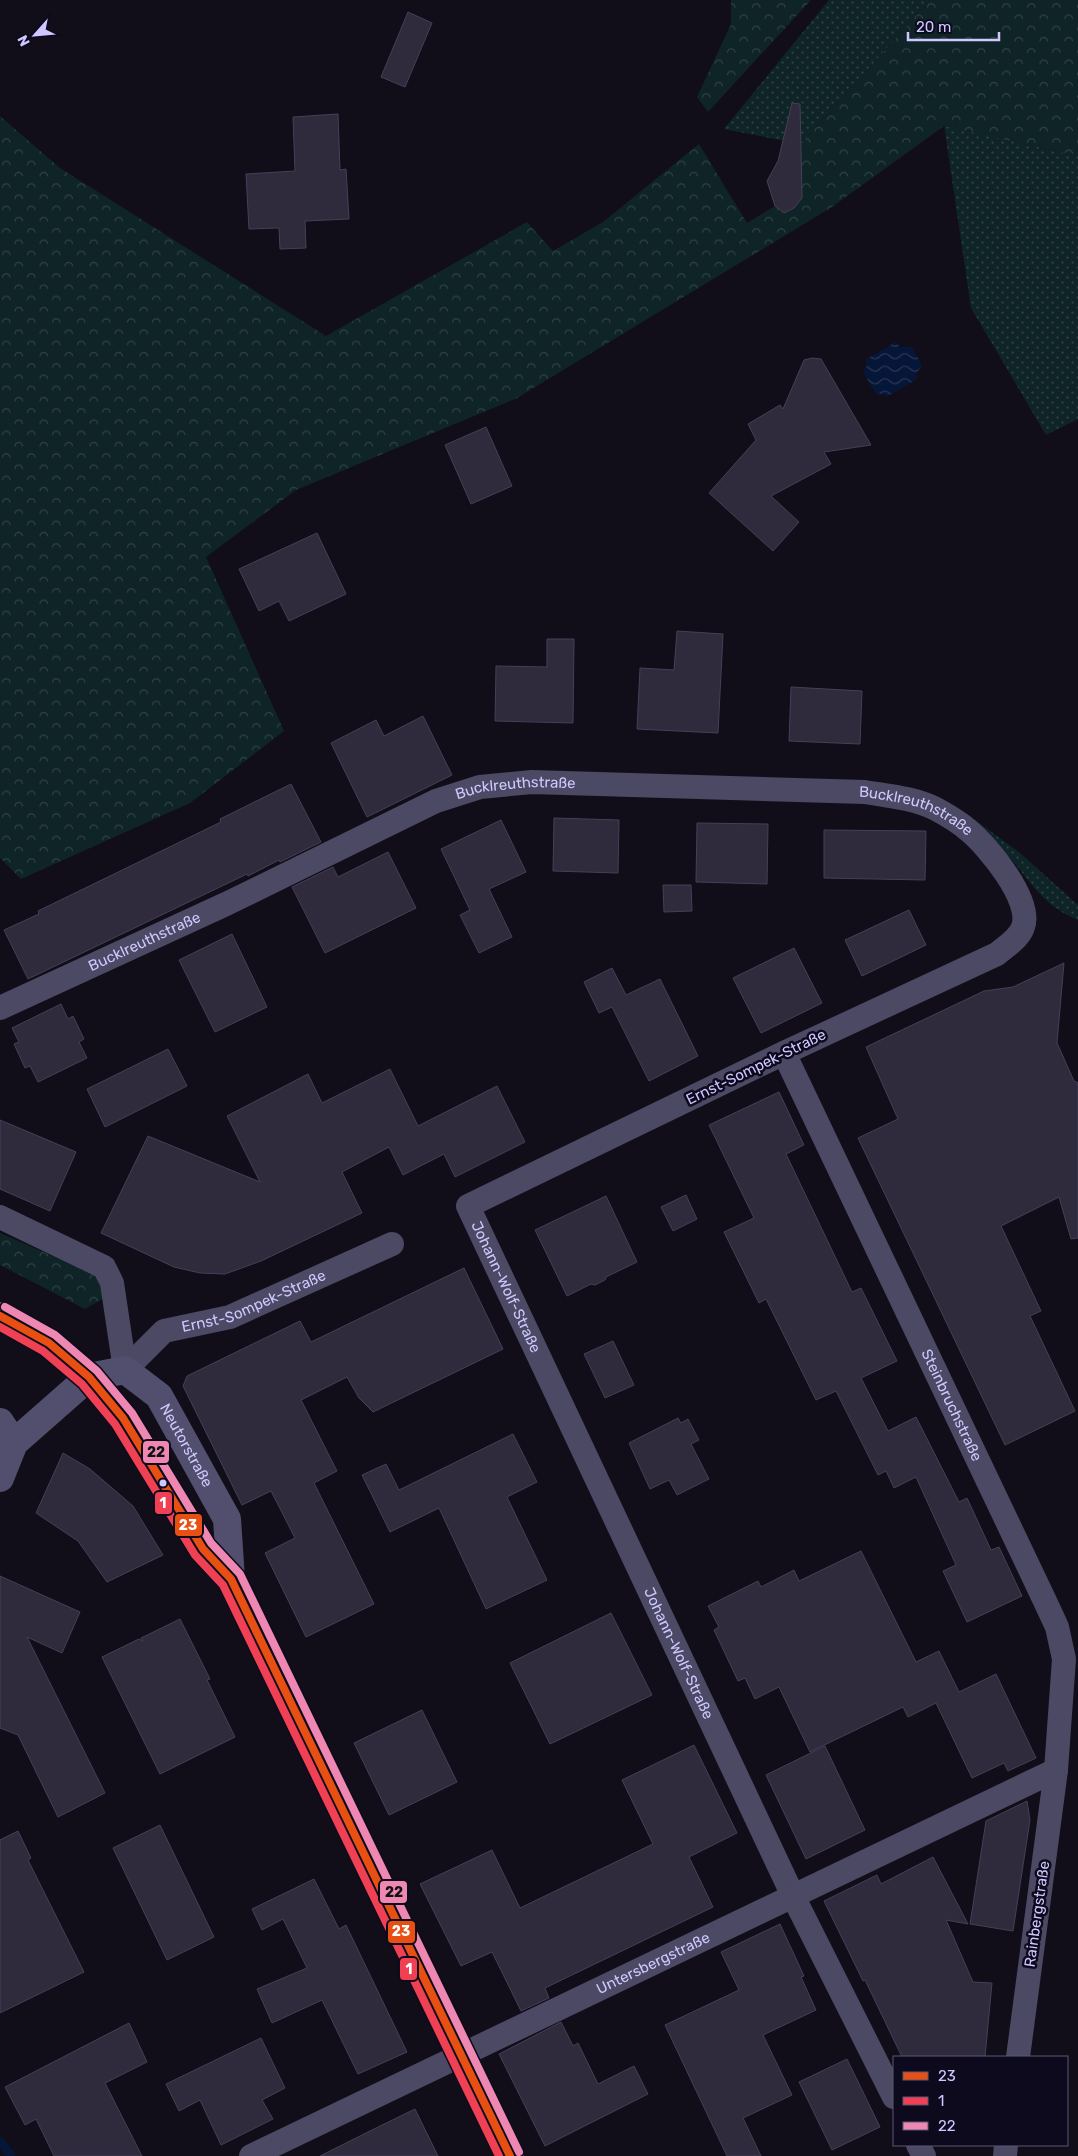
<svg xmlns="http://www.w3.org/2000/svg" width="1078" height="2156" font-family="Rubik,sans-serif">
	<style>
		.grass { fill: url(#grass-dots) }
		.forest { fill: url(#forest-crowns) }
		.water { fill: url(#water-waves) }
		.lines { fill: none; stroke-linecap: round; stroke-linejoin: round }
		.stream { stroke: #061638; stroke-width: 9 }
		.building { fill: #2f2b3d; stroke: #444058 }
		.street { stroke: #4b4963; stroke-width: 24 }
		.secondary { stroke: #524f6e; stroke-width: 28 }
		.bus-1-casing { stroke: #0e0a1d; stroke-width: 11 }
		.bus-2-casing { stroke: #0e0a1d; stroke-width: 11 }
		.bus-3-casing { stroke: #0e0a1d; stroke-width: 11 }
		.bus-1 { stroke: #e75012; stroke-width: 8 }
		.bus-2 { stroke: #f04054; stroke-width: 8 }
		.bus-3 { stroke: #ee87b2; stroke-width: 8 }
		.bus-dot { fill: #cfc7ff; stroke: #0e0a1d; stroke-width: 2 }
		.labels { text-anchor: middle; stroke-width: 5; stroke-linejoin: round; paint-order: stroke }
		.street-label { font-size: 15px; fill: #cfc7ff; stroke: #0e0a1d }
		.line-badge { stroke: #0e0a1d; stroke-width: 2 }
		.badge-label { font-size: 14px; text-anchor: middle; font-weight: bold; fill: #fff }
		.pale-badge-label { font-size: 14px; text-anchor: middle; font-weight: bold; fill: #111 }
	</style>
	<defs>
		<pattern id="grass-dots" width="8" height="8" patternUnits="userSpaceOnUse" patternTransform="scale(1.25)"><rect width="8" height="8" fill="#0e2426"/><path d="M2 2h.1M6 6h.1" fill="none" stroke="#304247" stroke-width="1.8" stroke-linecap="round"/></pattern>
		<pattern id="forest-crowns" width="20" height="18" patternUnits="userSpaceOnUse" patternTransform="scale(1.25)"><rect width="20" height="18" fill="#0e2426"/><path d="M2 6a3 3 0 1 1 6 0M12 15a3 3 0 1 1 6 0" fill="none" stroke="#304247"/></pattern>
		<pattern id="water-waves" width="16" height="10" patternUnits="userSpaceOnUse" patternTransform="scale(1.25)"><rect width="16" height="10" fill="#061638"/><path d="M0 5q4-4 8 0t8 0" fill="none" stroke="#293656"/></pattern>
	</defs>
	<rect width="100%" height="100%" fill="#110e19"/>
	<path class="grass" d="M 829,0 L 930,0 L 801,144 L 724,129 Z
		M 944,125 L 1078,156 L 1078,419 L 1046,435 L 971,308 Z
		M 963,811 L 1020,853 L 1078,905 L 1078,920 C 1039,904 1029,877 1002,849 C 990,835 975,825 963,811 Z"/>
	<path class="forest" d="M 731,0 L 811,0 L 708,112 L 697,97 L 731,24 Z
		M 930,0 L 1078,0 L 1078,156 L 944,126 L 832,207 L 517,398 L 296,490 L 206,557 L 284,731 L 190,803 L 21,879 L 0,858 L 0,116 L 60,168 L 326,336 L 527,222 L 553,251 L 603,222 L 699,144 L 747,223 L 775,206 L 787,212 L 794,208 L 802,198 L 801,144 Z
		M 0,1233 L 94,1274 L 106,1297 L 85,1309 L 0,1265 Z"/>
	<path class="water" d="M 896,342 L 900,347 L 912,347 L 922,365 L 916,374 L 917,379 L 886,397 L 884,394 L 876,394 L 863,372 L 867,365 L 865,360 Z"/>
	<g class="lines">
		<path class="stream" d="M 0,2141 L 11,2156"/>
	</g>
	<path class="building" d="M 408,12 L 432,23 L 405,87 L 381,77 Z
		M 792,103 L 800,104 L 802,198 L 794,208 L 784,213 L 775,206 L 767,181 L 778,161 Z
		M 338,114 L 340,170 L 346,169 L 349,219 L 305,221 L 306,248 L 280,249 L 279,228 L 249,229 L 246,174 L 295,171 L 293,117 Z
		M 812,358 L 821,359 L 871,445 L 824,452 L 831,464 L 771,496 L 799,522 L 773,551 L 709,493 L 756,440 L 748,424 L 780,405 L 783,409 L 804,360 Z
		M 486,427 L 512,486 L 471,504 L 445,445 Z
		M 317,533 L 346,594 L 289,621 L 279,601 L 259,611 L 239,569 Z
		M 677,631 L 723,634 L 718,733 L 637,729 L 640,668 L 674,670 Z
		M 547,639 L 574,639 L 573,723 L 495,721 L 496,666 L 547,667 Z
		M 791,687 L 862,691 L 860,744 L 789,741 Z
		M 423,716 L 452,775 L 367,817 L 331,743 L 376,720 L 384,736 Z
		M 291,784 L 321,842 L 280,862 L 279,860 L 248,876 L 247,874 L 28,979 L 4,930 L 39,914 L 38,911 L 221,822 L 220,819 Z
		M 554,818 L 619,820 L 618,873 L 553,871 Z
		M 501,820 L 526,872 L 489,889 L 512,937 L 479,953 L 460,915 L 470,910 L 441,849 Z
		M 697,823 L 768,824 L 767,884 L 696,882 Z
		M 824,830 L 926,831 L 925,880 L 824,878 Z
		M 388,852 L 416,908 L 325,953 L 292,887 L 333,867 L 338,877 Z
		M 663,885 L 691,885 L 692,911 L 664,912 Z
		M 909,910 L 926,945 L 862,976 L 845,940 Z
		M 232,934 L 267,1007 L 215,1032 L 179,960 Z
		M 794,948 L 822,1003 L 761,1033 L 733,978 Z
		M 1064,963 L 1057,1043 L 1074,1081 L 1078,1083 L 1078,1238 L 1071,1239 L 1059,1197 L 1001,1226 L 1041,1311 L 1030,1316 L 1075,1411 L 1005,1445 L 858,1138 L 898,1119 L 866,1047 L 984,991 L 1013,987 Z
		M 612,968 L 626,995 L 660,979 L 698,1056 L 649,1081 L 612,1007 L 599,1013 L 584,982 Z
		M 61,1004 L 68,1019 L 73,1016 L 84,1039 L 79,1042 L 87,1058 L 38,1082 L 30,1066 L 25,1068 L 14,1044 L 19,1042 L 12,1028 Z
		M 168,1049 L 187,1086 L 105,1127 L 87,1089 Z
		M 390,1069 L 418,1126 L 497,1086 L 525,1142 L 455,1177 L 444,1154 L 403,1175 L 389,1147 L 342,1172 L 362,1213 L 261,1261 L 225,1274 L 200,1273 L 174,1267 L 101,1233 L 148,1136 L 260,1182 L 227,1116 L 308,1074 L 322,1103 Z
		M 779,1092 L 804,1145 L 786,1154 L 852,1292 L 861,1288 L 897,1361 L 861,1378 L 888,1431 L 916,1417 L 959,1502 L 967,1498 L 991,1550 L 999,1547 L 1022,1596 L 967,1622 L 943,1571 L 956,1565 L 916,1477 L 894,1488 L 886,1471 L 878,1475 L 836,1391 L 816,1400 L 766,1299 L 759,1303 L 724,1232 L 754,1218 L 709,1125 Z
		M 0,1120 L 76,1152 L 50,1211 L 0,1189 Z
		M 686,1195 L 697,1219 L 673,1231 L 661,1207 Z
		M 606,1196 L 637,1262 L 606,1277 L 605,1280 L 595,1285 L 591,1284 L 567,1296 L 535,1230 Z
		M 464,1268 L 503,1349 L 373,1412 L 359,1398 L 347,1377 L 301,1400 L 337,1471 L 314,1483 L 374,1604 L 306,1637 L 265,1553 L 295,1538 L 271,1491 L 242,1505 L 183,1386 L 187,1376 L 300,1321 L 311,1342 Z
		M 613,1341 L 634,1385 L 605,1398 L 584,1354 Z
		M 678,1418 L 681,1423 L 688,1419 L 699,1440 L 691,1444 L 709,1479 L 677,1495 L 669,1480 L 650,1489 L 629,1443 Z
		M 513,1434 L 537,1482 L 507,1497 L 547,1580 L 486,1609 L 439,1508 L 390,1532 L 362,1475 L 386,1464 L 399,1490 Z
		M 63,1453 L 90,1469 L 133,1506 L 163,1555 L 107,1582 L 78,1541 L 36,1513 Z
		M 861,1551 L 916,1662 L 939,1651 L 959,1692 L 996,1674 L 1036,1758 L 1008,1771 L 1004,1763 L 972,1778 L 936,1703 L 908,1717 L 903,1707 L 810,1752 L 779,1687 L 755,1699 L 745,1678 L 738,1681 L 714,1630 L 719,1627 L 708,1606 L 758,1581 L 761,1587 L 794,1570 L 799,1581 Z
		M 0,1576 L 80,1612 L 62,1653 L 27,1637 L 105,1793 L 58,1817 L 18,1735 L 0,1728 Z
		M 611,1613 L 652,1695 L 550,1744 L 510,1663 Z
		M 180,1619 L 210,1679 L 207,1680 L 235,1737 L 160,1774 L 102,1657 L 139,1639 L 143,1641 L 141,1638 Z
		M 422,1710 L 457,1782 L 389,1815 L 354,1743 Z
		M 694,1745 L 737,1833 L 689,1857 L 713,1907 L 545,1988 L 549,1998 L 521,2011 L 492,1952 L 461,1966 L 420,1884 L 492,1850 L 520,1908 L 653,1844 L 622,1780 Z
		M 825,1746 L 865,1830 L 806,1859 L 766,1775 Z
		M 1027,1801 L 1030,1820 L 1013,1931 L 970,1924 L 986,1821 Z
		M 160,1825 L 214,1937 L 167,1960 L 113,1848 Z
		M 18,1831 L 31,1858 L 28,1860 L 84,1972 L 0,2013 L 0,1840 Z
		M 933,1857 L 968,1924 L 946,1920 L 973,1982 L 992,1983 L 985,2057 L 902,2057 L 865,1980 L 863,1981 L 824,1901 L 877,1875 L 881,1884 Z
		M 314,1879 L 339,1929 L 346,1925 L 407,2052 L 358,2074 L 322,2000 L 272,2023 L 257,1989 L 307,1968 L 283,1919 L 262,1930 L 252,1909 Z
		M 780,1924 L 804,1976 L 801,1977 L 816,2010 L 763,2035 L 792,2095 L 743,2118 L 761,2156 L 727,2156 L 665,2025 L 739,1990 L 721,1952 Z
		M 561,2022 L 573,2046 L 578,2043 L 598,2084 L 634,2066 L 648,2094 L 545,2146 L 499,2054 Z
		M 129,2023 L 147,2062 L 105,2083 L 142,2156 L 54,2156 L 36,2119 L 25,2125 L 5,2087 Z
		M 261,2038 L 285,2088 L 262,2100 L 273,2119 L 221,2145 L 200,2100 L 179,2111 L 166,2084 Z
		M 847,2059 L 880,2127 L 832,2150 L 799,2082 Z
		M 415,2109 L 438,2156 L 320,2156 L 374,2129 Z"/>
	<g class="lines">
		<g class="street">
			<path id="s1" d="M 0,1008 L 226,904 L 436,801 L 480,787 L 532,782 L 865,792 C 889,796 914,798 936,809 C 947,815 959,822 968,830 C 988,846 1033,901 1023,927 C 1019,939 1006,946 997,954 L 784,1053 L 468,1206 L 794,1898 L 894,2097"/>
			<path id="s2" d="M 784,1053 L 1044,1599 L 1057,1627 L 1064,1659 L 1056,1770 L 1018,2057"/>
			<path d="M 0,1217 L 104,1267 L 112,1283 L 125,1370"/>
			<path id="s3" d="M 125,1370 L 164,1331 L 230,1317 L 392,1244"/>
			<path d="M 918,2145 L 924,2156"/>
			<path id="s4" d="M 251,2156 L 1056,1770"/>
			<path d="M 1005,2156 L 1006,2145"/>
		</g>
		<g class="secondary">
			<path d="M 0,1316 L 49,1343 L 89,1377 L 123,1418 L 203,1549 L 231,1579 L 510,2156"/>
			<path id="s5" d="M 89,1377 L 125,1370 L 159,1396 L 227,1519 L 231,1579"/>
			<path d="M 0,1422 L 14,1443"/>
			<path d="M 0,1478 L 14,1443 L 89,1377"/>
		</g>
		<g class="bus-1-casing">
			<path id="bus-1" d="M 0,1316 L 49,1343 L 89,1377 L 123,1418 L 203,1549 L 231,1579 L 510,2156"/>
		</g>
		<g class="bus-2-casing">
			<path id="bus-2" d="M 0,1327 L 43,1351 L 82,1384 L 115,1424 L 195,1555 L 223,1585 L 499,2156"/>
		</g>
		<g class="bus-3-casing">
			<path id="bus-3" d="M 5,1307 L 55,1335 L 97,1371 L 132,1413 L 211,1543 L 240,1574 L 519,2152"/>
		</g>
		<use href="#bus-1" class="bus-1"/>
		<use href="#bus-2" class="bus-2"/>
		<use href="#bus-3" class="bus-3"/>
	</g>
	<circle class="bus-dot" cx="163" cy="1483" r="4.5"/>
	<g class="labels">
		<g class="street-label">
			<text dy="5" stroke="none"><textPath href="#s1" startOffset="564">Bucklreuthstraße</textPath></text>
			<text dy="5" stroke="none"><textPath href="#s1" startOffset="969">Bucklreuthstraße</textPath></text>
			<text dy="5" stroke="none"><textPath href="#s1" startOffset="159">Bucklreuthstraße</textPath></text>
			<text transform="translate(756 1067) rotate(-26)" y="5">Ernst-Sompek-Straße</text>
			<text dy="5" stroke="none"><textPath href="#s1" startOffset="1855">Johann-Wolf-Straße</textPath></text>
			<text dy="5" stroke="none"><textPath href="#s3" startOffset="150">Ernst-Sompek-Straße</textPath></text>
			<text dy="5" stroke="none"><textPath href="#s2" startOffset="390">Steinbruchstraße</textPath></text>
			<text dy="5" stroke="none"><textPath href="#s5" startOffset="136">Neutorstraße</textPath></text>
			<text dy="5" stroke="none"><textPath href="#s1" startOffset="2260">Johann-Wolf-Straße</textPath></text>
			<text transform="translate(1037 1914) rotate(-82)" y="5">Rainbergstraße</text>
			<text dy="5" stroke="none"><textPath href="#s4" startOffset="446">Untersbergstraße</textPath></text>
		</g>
	</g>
	<g class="line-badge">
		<rect x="142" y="1440" width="28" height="24" rx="5" fill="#ee87b2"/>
		<rect x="154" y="1491" width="19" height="24" rx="5" fill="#f04054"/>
		<rect x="174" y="1513" width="29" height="24" rx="5" fill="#e75012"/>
		<rect x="379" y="1880" width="29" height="24" rx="5" fill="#ee87b2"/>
		<rect x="387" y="1920" width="29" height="24" rx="5" fill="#e75012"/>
		<rect x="399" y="1957" width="19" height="24" rx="5" fill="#f04054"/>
	</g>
	<g class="badge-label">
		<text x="163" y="1508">1</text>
		<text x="188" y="1530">23</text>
		<text x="401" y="1936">23</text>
		<text x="409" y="1974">1</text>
	</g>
	<g class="pale-badge-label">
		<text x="156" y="1457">22</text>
		<text x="394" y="1897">22</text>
	</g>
	<rect x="893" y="2056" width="175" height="90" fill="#0e0a1d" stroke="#5b5677"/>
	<rect x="903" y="2072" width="25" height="8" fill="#e75012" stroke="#5b5677"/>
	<text x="938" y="2081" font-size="15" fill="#cfc7ff">23</text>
	<rect x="903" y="2097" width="25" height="8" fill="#f04054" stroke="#5b5677"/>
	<text x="938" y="2106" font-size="15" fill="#cfc7ff">1</text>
	<rect x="903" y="2122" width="25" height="8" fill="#ee87b2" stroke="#5b5677"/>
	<text x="938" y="2131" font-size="15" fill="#cfc7ff">22</text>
	<g transform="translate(35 35) rotate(243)" stroke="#0e0a1d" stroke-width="4" paint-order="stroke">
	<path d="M0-4L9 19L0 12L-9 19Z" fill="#cfc7ff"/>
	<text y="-8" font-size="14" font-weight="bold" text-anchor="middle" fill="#cfc7ff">N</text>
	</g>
	<path d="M908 32v8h91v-8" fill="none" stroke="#cfc7ff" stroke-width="2.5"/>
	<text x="916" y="32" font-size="15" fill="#cfc7ff" stroke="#0e0a1d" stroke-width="4" paint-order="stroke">20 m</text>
</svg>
